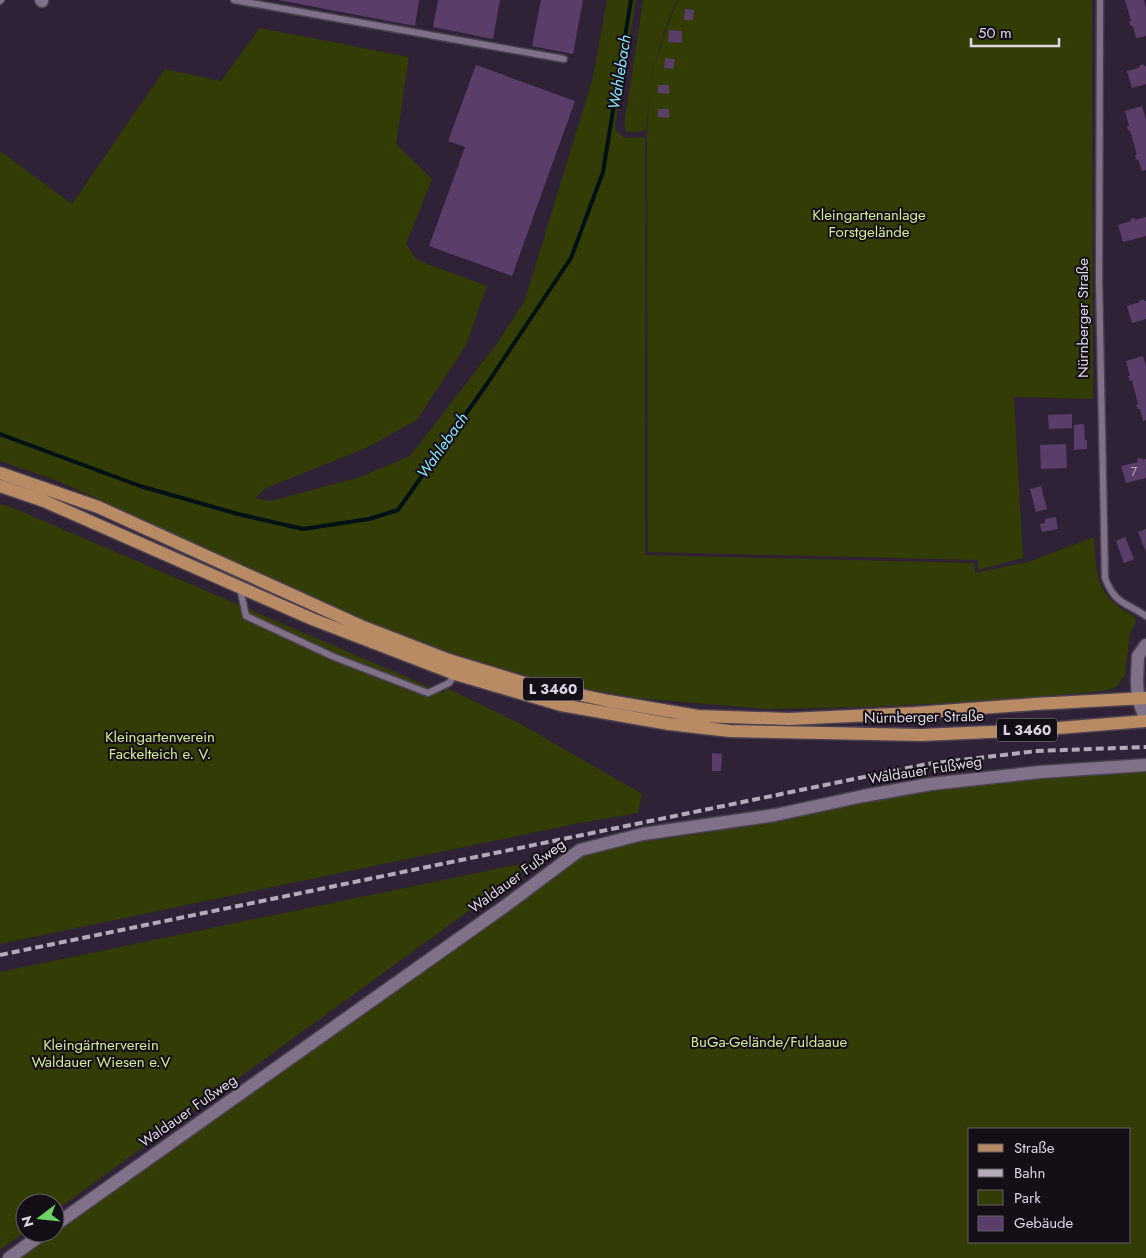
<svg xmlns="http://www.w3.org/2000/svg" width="1146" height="1258" font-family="Jost,sans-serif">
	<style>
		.green { fill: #323c04; fill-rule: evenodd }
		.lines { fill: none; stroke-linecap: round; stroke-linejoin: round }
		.stream { stroke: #001015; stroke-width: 4 }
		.building { fill: #5b3d6a }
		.service-casing { stroke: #4b4050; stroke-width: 9 }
		.minor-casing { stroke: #4b4050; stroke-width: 15 }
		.primary-casing { stroke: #4b4050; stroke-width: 15 }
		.service { stroke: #807189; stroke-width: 6 }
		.minor { stroke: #807189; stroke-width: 12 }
		.primary { stroke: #b98b65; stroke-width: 12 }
		.rail { stroke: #b4aaba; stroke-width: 4; stroke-dasharray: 8 4; stroke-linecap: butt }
		.labels { text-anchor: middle; stroke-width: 4; stroke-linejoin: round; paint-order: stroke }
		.number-label { font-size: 12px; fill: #bdafc5 }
		.shield { fill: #140e17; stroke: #a199a6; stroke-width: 1 }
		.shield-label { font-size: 14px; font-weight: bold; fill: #ded5e3 }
		.park-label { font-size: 15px; fill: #d4ea94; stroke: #140e17 }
		.street-label { font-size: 15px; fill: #ded5e3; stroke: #140e17 }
		.water-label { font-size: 16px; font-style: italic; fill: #8ae2f7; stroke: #140e17 }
	</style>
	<rect width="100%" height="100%" fill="#2f2236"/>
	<path class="green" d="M 607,0 L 636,0 L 615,125 L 616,130 L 624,138 L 645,137 L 645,555 L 974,563 L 975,573 L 1028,562 L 1094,537 C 1097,577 1095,596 1134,616 L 1136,622 L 1130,633 L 1125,675 L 1116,687 L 1105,691 L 989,701 L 868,707 L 766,709 L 636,698 L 548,682 L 447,653 L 365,621 L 58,481 L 0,461 L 0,151 L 72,204 L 165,69 L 221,81 L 260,28 L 409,57 L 396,144 L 432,179 L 406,244 L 417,260 L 487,286 L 466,345 L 417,420 L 366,448 L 266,488 L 255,498 L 271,501 L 360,477 L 410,456 L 498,342 L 525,300 L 593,77 Z
		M 643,0 L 677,0 L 664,31 L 650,79 L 665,32 L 678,0 L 1092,0 L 1093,399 L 1014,397 L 1023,558 L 978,570 L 978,560 L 648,552 L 647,134 L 650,90 L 646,131 L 627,132 L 624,126 Z
		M 0,504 L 11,507 L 430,687 L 444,693 L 447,688 L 519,723 L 642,794 L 638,813 L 580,823 L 0,944 Z
		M 1146,772 L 1146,1258 L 14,1258 L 50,1233 L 55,1233 L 55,1229 L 588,850 L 745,827 L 866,801 L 933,789 L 1041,778 ZM 970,1129 L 1130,1129 L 1130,1242 L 970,1242 Z
		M 539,860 L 55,1211 L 55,1203 L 25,1203 L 25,1232 L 0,1250 L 0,972 Z"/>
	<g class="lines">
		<path class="stream" d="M 0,434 L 140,486 L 238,514 L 303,529 L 369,519 L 398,510 L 487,384 L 571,258 L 603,172 L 631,0"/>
	</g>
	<path class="building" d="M 278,0 L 419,0 L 415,26 Z
		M 438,0 L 500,0 L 493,39 L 433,27 Z
		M 541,0 L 583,0 L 573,54 L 532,46 Z
		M 1125,0 L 1144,0 L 1146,8 L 1146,36 L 1136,38 L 1133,26 L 1131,26 L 1129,22 L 1131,21 Z
		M 685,9 L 694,10 L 693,20 L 684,20 Z
		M 669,30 L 682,31 L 682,43 L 668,42 Z
		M 665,58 L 675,59 L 673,69 L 664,68 Z
		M 1143,64 L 1144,66 L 1146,66 L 1146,84 L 1132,88 L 1127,71 L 1139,68 L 1139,66 Z
		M 476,65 L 575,101 L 512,276 L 429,246 L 465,147 L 448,141 Z
		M 658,85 L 669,85 L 669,94 L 658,93 Z
		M 1142,106 L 1146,120 L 1146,170 L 1142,171 L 1138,159 L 1136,160 L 1135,155 L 1137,155 L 1130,130 L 1128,131 L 1127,126 L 1129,126 L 1125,111 Z
		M 658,109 L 669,109 L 669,118 L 658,117 Z
		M 1146,217 L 1146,236 L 1123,242 L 1118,225 L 1131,221 L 1130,219 L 1135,218 L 1135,220 Z
		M 1144,299 L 1144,301 L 1146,301 L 1146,319 L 1132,323 L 1127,306 L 1140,302 L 1139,301 Z
		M 1143,356 L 1146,366 L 1146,420 L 1143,421 L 1140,409 L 1138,409 L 1136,405 L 1138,404 L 1132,380 L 1130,381 L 1128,376 L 1130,376 L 1126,361 Z
		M 1072,414 L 1072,428 L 1049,429 L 1048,415 Z
		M 1084,424 L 1085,440 L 1087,440 L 1087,449 L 1074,450 L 1074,425 Z
		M 1066,444 L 1067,468 L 1041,469 L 1040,445 Z
		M 1142,458 L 1142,460 L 1146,459 L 1146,478 L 1126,483 L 1121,466 L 1138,462 L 1137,459 Z
		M 1041,486 L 1047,509 L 1036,512 L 1030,489 Z
		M 1056,517 L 1058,529 L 1042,532 L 1040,524 L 1045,523 L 1045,519 Z
		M 1146,529 L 1146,552 L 1138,532 Z
		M 1125,537 L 1134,559 L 1124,563 L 1116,541 Z
		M 712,753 L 722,754 L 721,771 L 712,771 Z"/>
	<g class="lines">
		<g class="service-casing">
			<path id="service" d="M 234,0 L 564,59
				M 1100,0 L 1099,280 L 1105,578 C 1115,604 1125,602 1146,616
				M 0,1 L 1,0
				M 240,588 L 246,616 L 334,657 L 428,693 L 449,683 L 455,674"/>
		</g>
		<g class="minor-casing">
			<path id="minor" d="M 41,0 L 42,1
				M 1146,645 L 1138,656 L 1137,680 L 1138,699 L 1146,720
				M 55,1225 L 505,906 L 580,850 L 643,834 L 775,815 L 863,796 L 931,784 L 1040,772 L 1146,765
				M 9,1258 L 44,1233"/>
		</g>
		<g class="primary-casing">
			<path id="primary" d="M 0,473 L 98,507 L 361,626 L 449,660 L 528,684 L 609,701 L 698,716 L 789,719 L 915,713 L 1035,704 L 1146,698
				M 0,486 L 44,501 L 312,619 L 455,674 L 561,705 L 669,724 L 730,731 L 921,735 L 1033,730 L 1146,721"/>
		</g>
		<use href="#service" class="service"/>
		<use href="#minor" class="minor"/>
		<use href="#primary" class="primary"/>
		<path class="rail" d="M 0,955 L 927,764 L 1037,751 L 1146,747"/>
	</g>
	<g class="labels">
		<g class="number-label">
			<text x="1134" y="476">7</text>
		</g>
		<g class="shield">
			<rect x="523" y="677.5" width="60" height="23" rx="4"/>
			<rect x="997" y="718.5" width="60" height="23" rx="4"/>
		</g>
		<g class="shield-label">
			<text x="553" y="694">L 3460</text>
			<text x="1027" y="735">L 3460</text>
		</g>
		<g class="park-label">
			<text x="869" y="220">Kleingartenanlage<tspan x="869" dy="17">Forstgelände</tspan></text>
			<text x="160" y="742">Kleingartenverein<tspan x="160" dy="17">Fackelteich e. V.</tspan></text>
			<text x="769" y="1047">BuGa-Gelände/Fuldaaue</text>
			<text x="101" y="1050">Kleingärtnerverein<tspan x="101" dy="17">Waldauer Wiesen e.V</tspan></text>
		</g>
		<g class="street-label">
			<text transform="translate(1083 318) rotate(-90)" y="5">Nürnberger Straße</text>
			<text transform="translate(924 717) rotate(-1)" y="5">Nürnberger Straße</text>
			<text transform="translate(925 770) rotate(-9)" y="5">Waldauer Fußweg</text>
			<text transform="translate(517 876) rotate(-36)" y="5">Waldauer Fußweg</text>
			<text transform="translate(188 1111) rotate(-35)" y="5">Waldauer Fußweg</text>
		</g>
		<g class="water-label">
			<text transform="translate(619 72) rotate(-81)" y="6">Wahlebach</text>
			<text transform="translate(442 445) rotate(-55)" y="6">Wahlebach</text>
		</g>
	</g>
	<rect x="968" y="1128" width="162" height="115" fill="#140e17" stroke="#655e69"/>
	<rect x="978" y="1144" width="25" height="8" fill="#b98b65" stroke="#655e69"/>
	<text x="1014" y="1153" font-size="15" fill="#ded5e3">Straße</text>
	<rect x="978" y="1169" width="25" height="8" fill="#b4aaba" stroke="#655e69"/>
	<text x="1014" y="1178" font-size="15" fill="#ded5e3">Bahn</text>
	<rect x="978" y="1190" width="25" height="15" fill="#323c04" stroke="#655e69"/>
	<text x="1014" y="1203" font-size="15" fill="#ded5e3">Park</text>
	<rect x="978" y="1216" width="25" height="15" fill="#5b3d6a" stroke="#655e69"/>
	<text x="1014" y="1228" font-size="15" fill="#ded5e3">Gebäude</text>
	<g transform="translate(40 1218) rotate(254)"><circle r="24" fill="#140e17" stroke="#655e69"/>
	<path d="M0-4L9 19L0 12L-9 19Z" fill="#6ad363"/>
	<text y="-8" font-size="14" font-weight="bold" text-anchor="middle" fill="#ded5e3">N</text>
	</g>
	<path d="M971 38v8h88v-8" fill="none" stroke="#ded5e3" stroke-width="2.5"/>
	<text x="978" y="38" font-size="15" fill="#ded5e3" stroke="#140e17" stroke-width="4" paint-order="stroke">50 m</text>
</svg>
